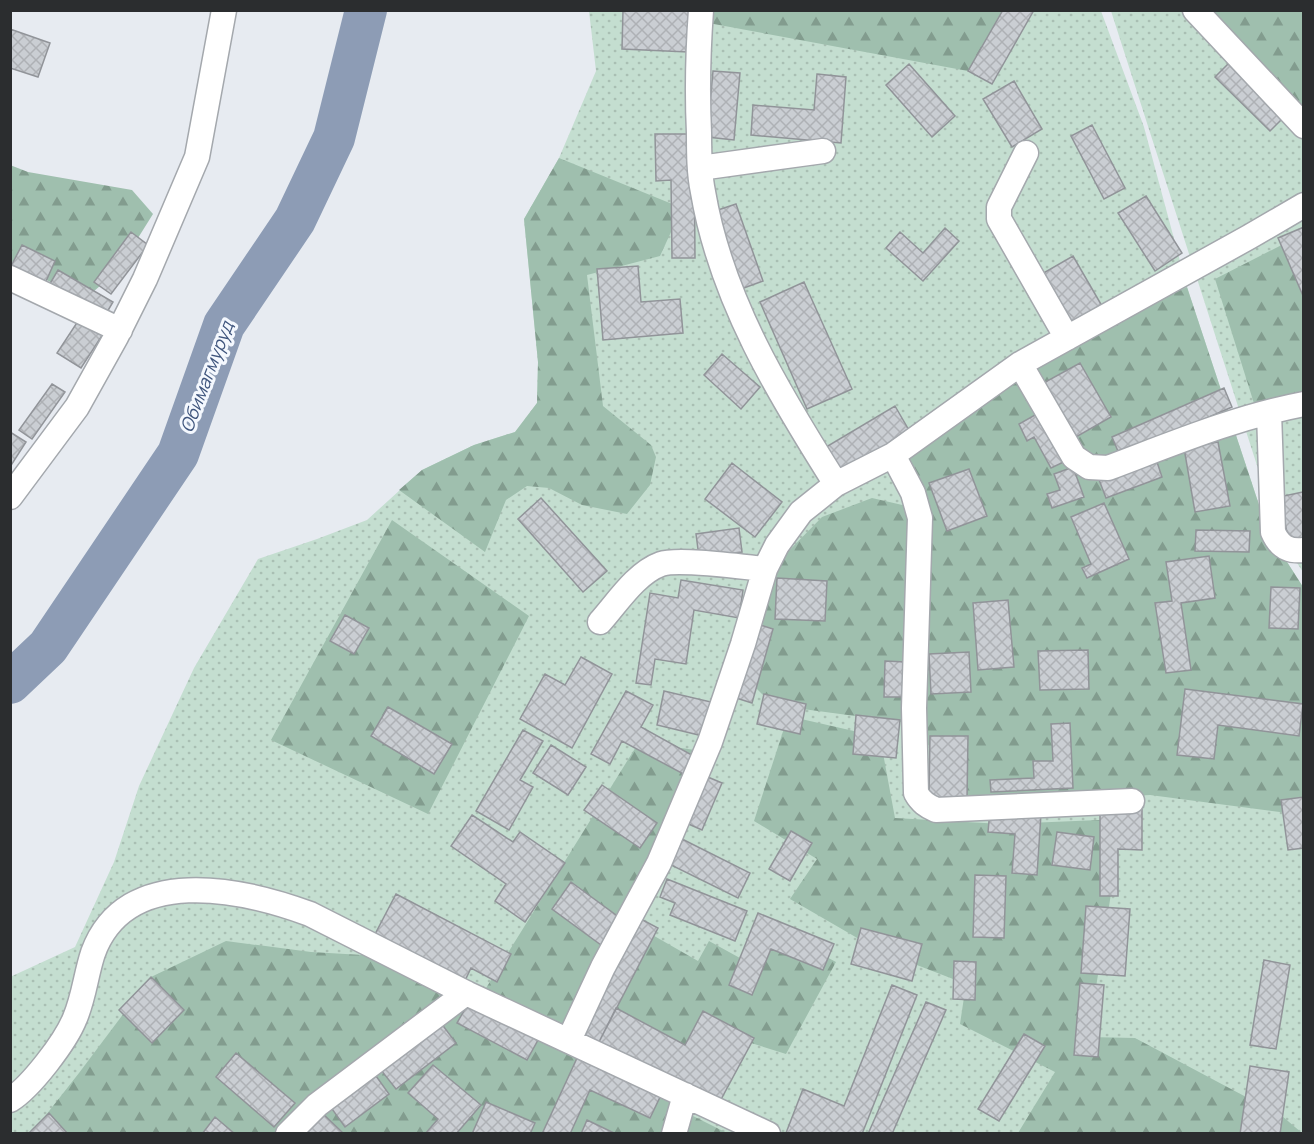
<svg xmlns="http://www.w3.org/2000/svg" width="1314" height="1144" font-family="Manrope,sans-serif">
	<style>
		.grass { fill: url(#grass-dots) }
		.forest { fill: url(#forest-firs) }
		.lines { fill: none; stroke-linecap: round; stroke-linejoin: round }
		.river { stroke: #8d9cb5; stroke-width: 42 }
		.building { fill: url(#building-cross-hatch); stroke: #919499; stroke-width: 1.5 }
		.minor-casing { stroke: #a4a8ad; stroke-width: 27 }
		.minor { stroke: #fff; stroke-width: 24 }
		.labels { text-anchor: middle; stroke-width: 6; stroke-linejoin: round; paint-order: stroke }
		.water-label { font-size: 18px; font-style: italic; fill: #3f557d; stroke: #f4f8fe }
	</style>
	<defs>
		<pattern id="grass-dots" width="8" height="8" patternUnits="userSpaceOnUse" patternTransform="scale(1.5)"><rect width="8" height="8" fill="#c4ded0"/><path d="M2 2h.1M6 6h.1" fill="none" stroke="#a9bfb3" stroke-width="1.8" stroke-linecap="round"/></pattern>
		<pattern id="forest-firs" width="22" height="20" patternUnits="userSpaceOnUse" patternTransform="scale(1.5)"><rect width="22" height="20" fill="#9fbfae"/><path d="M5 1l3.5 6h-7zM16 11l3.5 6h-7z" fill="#829c8e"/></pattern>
		<pattern id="building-cross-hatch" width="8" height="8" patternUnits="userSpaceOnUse" patternTransform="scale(1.5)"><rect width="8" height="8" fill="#caced3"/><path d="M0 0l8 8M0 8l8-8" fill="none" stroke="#aeb1b5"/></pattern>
	</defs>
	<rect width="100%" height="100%" fill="#e7ebf1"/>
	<path class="grass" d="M 589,11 L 1101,11 L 1144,127 L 1187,287 L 1268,532 L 1303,587 L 1303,1133 L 11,1133 L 10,977 L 75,947 L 114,862 L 139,786 L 194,668 L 258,559 L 317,539 L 367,520 L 422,470 L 474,445 L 515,432 L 537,403 L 538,362 L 524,219 L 559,158 L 596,71 Z
		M 1111,11 L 1303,11 L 1303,572 L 1280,537 Z"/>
	<path class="forest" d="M 703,10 L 1016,11 L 968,71 L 703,22 Z
		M 1199,11 L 1303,11 L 1303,116 Z
		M 559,158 L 682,208 L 660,256 L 587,275 L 603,406 L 651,445 L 656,457 L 650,485 L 627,514 L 582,505 L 549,488 L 527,486 L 506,500 L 485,552 L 399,490 L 422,470 L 474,445 L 515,432 L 537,403 L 538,362 L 524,219 Z
		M 10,165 L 28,172 L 132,190 L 153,214 L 118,270 L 84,300 L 11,261 Z
		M 1303,234 L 1303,403 L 1257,413 L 1215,279 Z
		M 1187,287 L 1268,532 L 1303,587 L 1303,815 L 1150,795 L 949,806 L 946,773 L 915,724 L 773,705 L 752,684 L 773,567 L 822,517 L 872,498 L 924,510 L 898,461 L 1014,369 Z
		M 392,520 L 529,616 L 428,814 L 271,740 Z
		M 788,716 L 880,737 L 895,818 L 1002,824 L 1123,819 L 1088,1037 L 1135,1038 L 1282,1116 L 1302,1133 L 1018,1133 L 1055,1072 L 960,1024 L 966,984 L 878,950 L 790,899 L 817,859 L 754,821 Z
		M 639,742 L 709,752 L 564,1040 L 684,1097 L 681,1110 L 727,1133 L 31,1134 L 79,1073 L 151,977 L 226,941 L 311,952 L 380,956 L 478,1001 Z
		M 768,926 L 836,962 L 786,1054 L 735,1038 L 706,1071 L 594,1017 L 642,929 L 698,961 L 709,941 L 749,963 Z"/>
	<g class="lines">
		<path class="river" d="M 10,683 L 48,647 L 178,454 L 224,325 L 295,220 L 334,138 L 366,10"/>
	</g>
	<path class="building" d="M 623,10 L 689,10 L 688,52 L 622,49 Z
		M 1003,10 L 1034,10 L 992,84 L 968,71 Z
		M 10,29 L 50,43 L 38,77 L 10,68 Z
		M 1232,60 L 1287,114 L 1270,131 L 1215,77 Z
		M 909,64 L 955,116 L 932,137 L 886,85 Z
		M 713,71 L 740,73 L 734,140 L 707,137 Z
		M 817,74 L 846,77 L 841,143 L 751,135 L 753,105 L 814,110 Z
		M 1014,81 L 1042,129 L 1012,147 L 983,99 Z
		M 1092,125 L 1125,188 L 1104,199 L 1071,136 Z
		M 655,134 L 694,134 L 695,258 L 672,258 L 671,180 L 656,181 Z
		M 1146,196 L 1182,253 L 1155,271 L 1118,213 Z
		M 736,204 L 763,281 L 741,289 L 715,211 Z
		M 1304,227 L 1304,298 L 1278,238 Z
		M 945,228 L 959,241 L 923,281 L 886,248 L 900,232 L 923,253 Z
		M 131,232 L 148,245 L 111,294 L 94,282 Z
		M 22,245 L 55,261 L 43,288 L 10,268 Z
		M 1073,256 L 1102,306 L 1069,325 L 1040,275 Z
		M 638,266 L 641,302 L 680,299 L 683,333 L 603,340 L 597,269 Z
		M 58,270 L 113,302 L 103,319 L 48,287 Z
		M 804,282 L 852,389 L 807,409 L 760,302 Z
		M 82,315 L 105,331 L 81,368 L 57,353 Z
		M 722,354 L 760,387 L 741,409 L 704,375 Z
		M 1080,363 L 1111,417 L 1069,441 L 1038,386 Z
		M 52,384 L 65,392 L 32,439 L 19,430 Z
		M 1224,388 L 1232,407 L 1120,456 L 1112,437 Z
		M 895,406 L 910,432 L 836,476 L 821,450 Z
		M 1042,411 L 1068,460 L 1051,468 L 1034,437 L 1027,441 L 1019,424 Z
		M 10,432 L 26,442 L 10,467 Z
		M 1218,442 L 1230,506 L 1195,512 L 1184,448 Z
		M 1155,456 L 1162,477 L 1106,498 L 1098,477 Z
		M 732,463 L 782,502 L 755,537 L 705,499 Z
		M 1073,467 L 1084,497 L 1052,508 L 1047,494 L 1060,490 L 1054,474 Z
		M 969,469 L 987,516 L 947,531 L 929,483 Z
		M 1303,492 L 1304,538 L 1289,541 L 1279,497 Z
		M 541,498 L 607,571 L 583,592 L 518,519 Z
		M 1104,503 L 1129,559 L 1087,578 L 1082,568 L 1091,564 L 1071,517 Z
		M 739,528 L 742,552 L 699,557 L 696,534 Z
		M 1196,530 L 1250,531 L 1249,552 L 1195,551 Z
		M 1209,556 L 1215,598 L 1181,603 L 1191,670 L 1166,673 L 1155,603 L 1172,601 L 1166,562 Z
		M 777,578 L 827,581 L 825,621 L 775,619 Z
		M 681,580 L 743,590 L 739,618 L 694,610 L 686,664 L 655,659 L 651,685 L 636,683 L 650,593 L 678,598 Z
		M 1271,587 L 1300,588 L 1298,629 L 1269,628 Z
		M 1008,600 L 1014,667 L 978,670 L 973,603 Z
		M 345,615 L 369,628 L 354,654 L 330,641 Z
		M 754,623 L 773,629 L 752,703 L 733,697 Z
		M 1088,650 L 1089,689 L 1040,690 L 1038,651 Z
		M 969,652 L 971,692 L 931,694 L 929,654 Z
		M 581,657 L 612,674 L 572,748 L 520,719 L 545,674 L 565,685 Z
		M 885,661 L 906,662 L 905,697 L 884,697 Z
		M 1185,689 L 1303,704 L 1299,736 L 1218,725 L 1214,759 L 1177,755 Z
		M 626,691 L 653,705 L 641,727 L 699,759 L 689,777 L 622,741 L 610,764 L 591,754 Z
		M 664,691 L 711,702 L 703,736 L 657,725 Z
		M 764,694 L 806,704 L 800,734 L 757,724 Z
		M 388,707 L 452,744 L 434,774 L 371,736 Z
		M 856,715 L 900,720 L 896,758 L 853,754 Z
		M 1070,723 L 1073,788 L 991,792 L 990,780 L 1034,778 L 1033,761 L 1053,761 L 1051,724 Z
		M 523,730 L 543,741 L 520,780 L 533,787 L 509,830 L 476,811 Z
		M 930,736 L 968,736 L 967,799 L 929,798 Z
		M 551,745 L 586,767 L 568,795 L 533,773 Z
		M 703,775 L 722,783 L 702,830 L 684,822 Z
		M 602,785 L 657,823 L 640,848 L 584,810 Z
		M 1304,797 L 1304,848 L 1288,850 L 1281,800 Z
		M 1100,808 L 1142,808 L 1142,850 L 1118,849 L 1118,896 L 1100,896 Z
		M 990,810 L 1041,814 L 1037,875 L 1012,873 L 1015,834 L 988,832 Z
		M 472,815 L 513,842 L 520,832 L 565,863 L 525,922 L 495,901 L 506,884 L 451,846 Z
		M 791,831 L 812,843 L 790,881 L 769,869 Z
		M 1057,832 L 1094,837 L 1090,870 L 1052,865 Z
		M 682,839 L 750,873 L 738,898 L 669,864 Z
		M 975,875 L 1006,876 L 1004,938 L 973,937 Z
		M 667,879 L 747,911 L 735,941 L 670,915 L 675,903 L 660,897 Z
		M 571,882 L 620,918 L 601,945 L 552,909 Z
		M 396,894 L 511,954 L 497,982 L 471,968 L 462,987 L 372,940 Z
		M 1086,906 L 1130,909 L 1125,976 L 1081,973 Z
		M 758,913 L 834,944 L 823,970 L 771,949 L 752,995 L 729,985 Z
		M 637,917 L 658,928 L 599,1042 L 577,1031 Z
		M 861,928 L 922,944 L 912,981 L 851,964 Z
		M 1264,960 L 1290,965 L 1276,1049 L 1250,1045 Z
		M 954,961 L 976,962 L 975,1000 L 953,999 Z
		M 151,977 L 184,1010 L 152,1043 L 119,1010 Z
		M 1080,983 L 1104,985 L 1098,1057 L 1074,1055 Z
		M 892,985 L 917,995 L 862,1134 L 786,1133 L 803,1089 L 844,1106 Z
		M 469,1002 L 538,1040 L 527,1060 L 457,1023 Z
		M 926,1002 L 946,1010 L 892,1134 L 868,1134 Z
		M 616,1008 L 685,1045 L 703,1011 L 754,1038 L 718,1105 L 599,1042 Z
		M 438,1019 L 456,1043 L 396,1089 L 377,1065 Z
		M 1024,1034 L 1045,1046 L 999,1121 L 978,1109 Z
		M 236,1053 L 295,1103 L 274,1127 L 216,1077 Z
		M 578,1056 L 661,1095 L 650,1118 L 590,1090 L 570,1134 L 542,1134 Z
		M 433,1065 L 481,1105 L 456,1134 L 425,1134 L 438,1119 L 408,1093 Z
		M 1250,1066 L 1289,1072 L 1280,1134 L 1240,1134 Z
		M 371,1069 L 389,1094 L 345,1127 L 327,1102 Z
		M 486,1102 L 535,1123 L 530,1134 L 472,1134 Z
		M 320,1111 L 344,1134 L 300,1134 Z
		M 49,1113 L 68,1134 L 28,1134 Z
		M 215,1117 L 235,1134 L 202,1134 Z
		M 587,1120 L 616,1134 L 581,1134 Z"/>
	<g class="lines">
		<g class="minor-casing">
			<path id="minor" d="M 701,10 C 698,51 697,92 699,133 C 699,153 699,173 703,192 C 721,299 779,394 836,484
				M 1195,10 L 1304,126
				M 1026,153 L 999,207 L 999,219 L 1067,338
				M 700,168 L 823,151
				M 10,278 L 120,330
				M 1020,364 L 1074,457 L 1089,467 L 1108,468 C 1172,444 1236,417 1304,404
				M 1269,412 L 1273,532 C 1279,546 1288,552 1304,550
				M 893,455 L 913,493 L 920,518 L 914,708 L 916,793 C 921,802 927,806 936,810 L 1132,801
				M 10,497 L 77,407 L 116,337 L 145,279 L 197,157 L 224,10
				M 600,622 C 617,603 636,573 661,564 C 678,558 744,567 765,569
				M 569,1040 L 603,967 L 659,863 L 710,742 L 743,644 L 765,569 L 777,545 L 801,512 L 836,484 L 893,455 L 1020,364 L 1249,237 L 1304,205
				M 10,1100 C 31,1087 66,1041 75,1018 C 84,997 86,974 93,953 C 126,863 242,889 310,914 L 466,993 L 768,1134
				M 288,1134 L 317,1105 L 466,993
				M 674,1134 L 685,1095"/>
		</g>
		<use href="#minor" class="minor"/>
	</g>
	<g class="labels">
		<g class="water-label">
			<text transform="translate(207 377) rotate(-69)" y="6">Обимагмуруд</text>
		</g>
	</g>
	<rect width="1314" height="1144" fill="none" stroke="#2b2d2f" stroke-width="24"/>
</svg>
